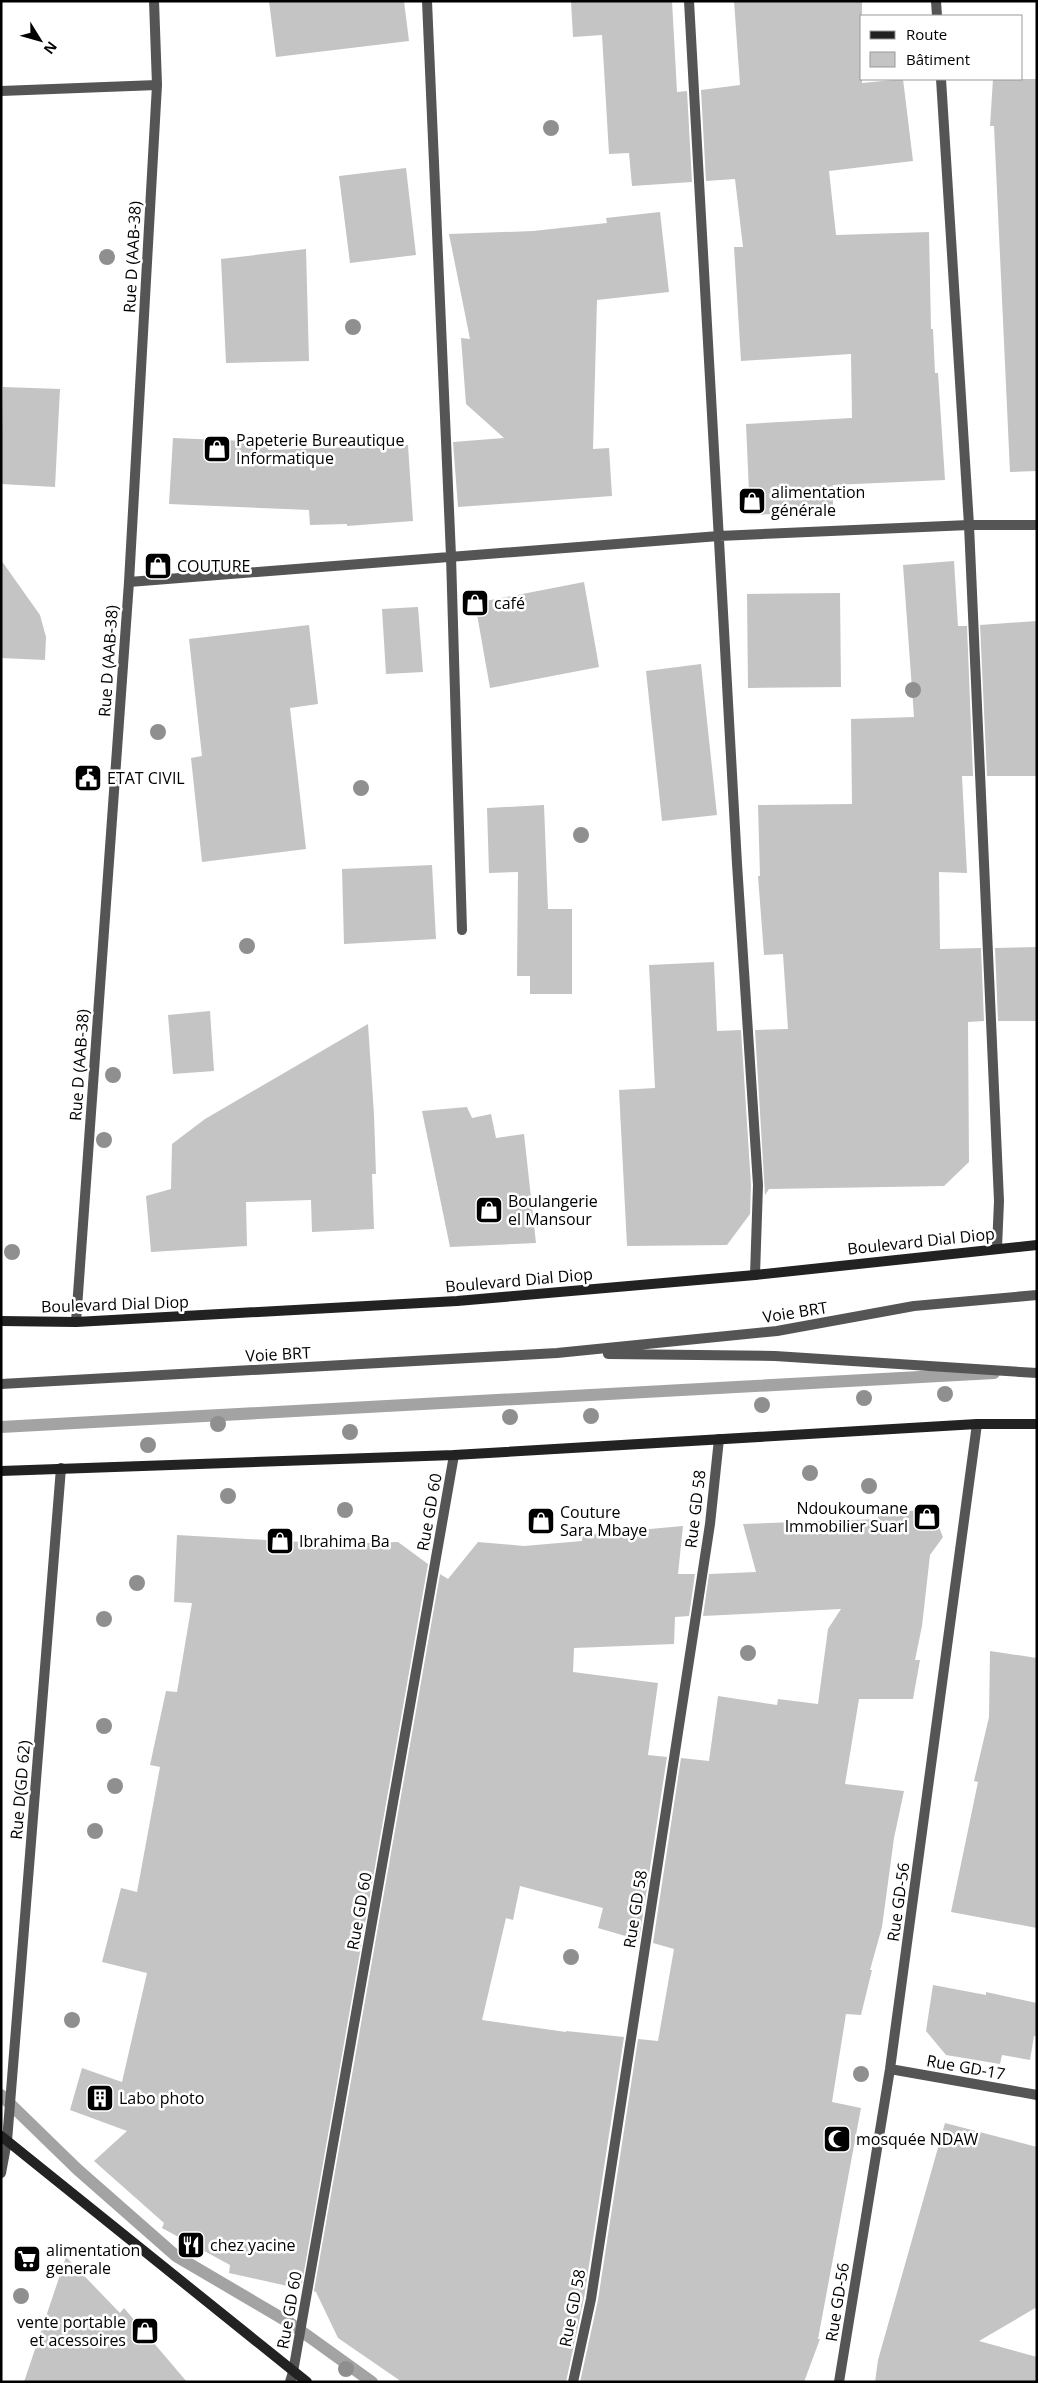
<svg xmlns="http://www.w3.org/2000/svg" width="1038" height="2383" font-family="'Open Sans',sans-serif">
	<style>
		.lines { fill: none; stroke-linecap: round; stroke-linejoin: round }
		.stream { stroke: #a3a3a3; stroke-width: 12 }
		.building { fill: #c4c4c4 }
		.lane { stroke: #555; stroke-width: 10 }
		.street { stroke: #555; stroke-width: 10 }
		.secondary { stroke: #222; stroke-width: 10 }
		.tree { fill: #8f8f8f }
		.labels { text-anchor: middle; stroke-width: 5; stroke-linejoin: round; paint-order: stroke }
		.street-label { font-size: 16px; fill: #000; stroke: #fff }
		.poi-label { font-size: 16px; fill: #000; stroke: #fff; text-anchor: start }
	</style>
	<rect width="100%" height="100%" fill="#fff"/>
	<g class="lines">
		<path class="stream" d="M 1,1427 L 994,1373
			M 1,2095 L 77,2169 L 176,2256 L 290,2323 L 372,2382"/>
	</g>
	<path class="building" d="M 269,1 L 404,1 L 409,41 L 276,57 Z
		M 571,1 L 672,1 L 677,92 L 687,91 L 692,182 L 632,186 L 629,153 L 609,154 L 602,35 L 573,37 Z
		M 734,1 L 862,1 L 862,83 L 903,79 L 913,161 L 829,171 L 836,235 L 929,232 L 931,329 L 933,329 L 935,373 L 938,373 L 945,480 L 833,485 L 833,512 L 750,515 L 746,424 L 852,418 L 851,354 L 741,361 L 734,247 L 743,247 L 735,179 L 706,181 L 701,90 L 740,85 Z
		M 993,79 L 1037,79 L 1037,471 L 1010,472 L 994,126 L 990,126 Z
		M 406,168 L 416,255 L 350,263 L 339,176 Z
		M 660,212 L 669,292 L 597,300 L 593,449 L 609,448 L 612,496 L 458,507 L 453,442 L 504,438 L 466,404 L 461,338 L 470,339 L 449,234 L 533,231 L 607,223 L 606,218 Z
		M 306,249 L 309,361 L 226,363 L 221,259 Z
		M 3,387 L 60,389 L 55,487 L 1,484 Z
		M 173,438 L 268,442 L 268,450 L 408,445 L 413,521 L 347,526 L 347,524 L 310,525 L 309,510 L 169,504 Z
		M 1,560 L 40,615 L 46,637 L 45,660 L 1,658 Z
		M 954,561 L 958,626 L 967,626 L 973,776 L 962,776 L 967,873 L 939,872 L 940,949 L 981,948 L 984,1021 L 968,1022 L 969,1162 L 944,1186 L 769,1189 L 765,1195 L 755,1030 L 788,1029 L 783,954 L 764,955 L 758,876 L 760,876 L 758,805 L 852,804 L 851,719 L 914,717 L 903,565 Z
		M 584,582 L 599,667 L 490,688 L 475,603 Z
		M 840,593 L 841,687 L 748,688 L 747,594 Z
		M 418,607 L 423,672 L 386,674 L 382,609 Z
		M 1037,621 L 1037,776 L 987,776 L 980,625 Z
		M 309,625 L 318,704 L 290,708 L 306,849 L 202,862 L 191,758 L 202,756 L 189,639 Z
		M 701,664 L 717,815 L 662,821 L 646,671 Z
		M 544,805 L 548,909 L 572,909 L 572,994 L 530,994 L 530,976 L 517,976 L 518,872 L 489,873 L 487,808 Z
		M 432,865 L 436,939 L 344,944 L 342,869 Z
		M 1037,947 L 1037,1021 L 998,1021 L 995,948 Z
		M 714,962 L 717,1031 L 741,1030 L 751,1185 L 750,1214 L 727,1245 L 627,1246 L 619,1090 L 655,1088 L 649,965 Z
		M 210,1011 L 214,1071 L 173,1074 L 168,1015 Z
		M 368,1024 L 374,1115 L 376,1174 L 372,1174 L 374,1229 L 312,1232 L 311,1200 L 246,1202 L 247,1246 L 151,1252 L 146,1196 L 171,1189 L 172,1144 L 205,1119 Z
		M 467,1107 L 472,1118 L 491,1114 L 496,1138 L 524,1134 L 536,1243 L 450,1247 L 422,1111 Z
		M 932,1510 L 943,1537 L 930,1555 L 922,1626 L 915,1660 L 920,1660 L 913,1699 L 859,1699 L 845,1784 L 904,1791 L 894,1838 L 882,1927 L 870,1970 L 872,1970 L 861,2015 L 846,2014 L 832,2102 L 861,2108 L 818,2339 L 820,2339 L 804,2382 L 580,2382 L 598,2300 L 638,2039 L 658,2041 L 674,1949 L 653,1943 L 681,1758 L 709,1761 L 718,1696 L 777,1705 L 778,1699 L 818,1704 L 828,1629 L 841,1609 L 703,1616 L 709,1574 L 756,1572 L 743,1524 L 878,1519 L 878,1512 Z
		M 683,1526 L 678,1574 L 695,1574 L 689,1616 L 675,1617 L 674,1644 L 574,1648 L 573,1672 L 658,1683 L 648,1755 L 667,1757 L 639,1940 L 598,1928 L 603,1908 L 520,1886 L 513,1920 L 506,1918 L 482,2020 L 566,2032 L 566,2031 L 624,2037 L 584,2298 L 566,2382 L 402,2382 L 338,2338 L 316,2292 L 314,2291 L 440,1574 L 448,1579 L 478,1542 L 524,1546 L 582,1541 L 583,1535 Z
		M 177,1535 L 302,1542 L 302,1545 L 398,1542 L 428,1564 L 301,2289 L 229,2273 L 230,2265 L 162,2228 L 164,2223 L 94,2161 L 127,2131 L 70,2110 L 82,2068 L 122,2082 L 147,1973 L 102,1962 L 121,1888 L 137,1892 L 160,1767 L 150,1765 L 166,1691 L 177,1692 L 192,1603 L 174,1602 Z
		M 990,1651 L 1037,1658 L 1037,1928 L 951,1912 L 978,1782 L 974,1781 L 989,1717 Z
		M 933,1985 L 986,1995 L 986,1992 L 1037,2003 L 1037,2036 L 1034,2036 L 1030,2060 L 1002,2055 L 1000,2064 L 946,2055 L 926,2031 Z
		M 945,2123 L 1037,2147 L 1037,2307 L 979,2341 L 1037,2357 L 1037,2382 L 875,2382 L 878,2360 Z
		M 66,2257 L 120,2313 L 124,2308 L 187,2382 L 24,2382 Z"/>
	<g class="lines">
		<path class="lane" d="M 608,1354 L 775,1356 L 1037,1373
			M 1,1384 L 557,1353 L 777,1331 L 914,1306 L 1037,1295"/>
		<path class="street" d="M 427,1 L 451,556 L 462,930
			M 689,1 L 737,864 L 758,1185 L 755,1275
			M 936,1 L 937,16
			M 941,79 L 969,525 L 999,1201 L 997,1248
			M 1,91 L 157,85
			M 129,582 L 719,536 L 969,525 L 1037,525
			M 76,1322 L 129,582 L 157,85 L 154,1
			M 890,2069 L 1037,2095
			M 1,2173 L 7,2141 L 61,1468
			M 290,2382 L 293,2372 L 454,1455
			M 573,2382 L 591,2299 L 710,1524 L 719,1439
			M 839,2382 L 890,2069 L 977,1424"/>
		<path class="secondary" d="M 1,1321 L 76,1322 L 457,1301 L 755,1275 L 1037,1245
			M 1,1471 L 454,1455 L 977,1424 L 1037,1424
			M 1,2136 L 307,2382"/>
	</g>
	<g class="tree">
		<circle cx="551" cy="128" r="8"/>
		<circle cx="107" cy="257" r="8"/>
		<circle cx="353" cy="327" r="8"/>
		<circle cx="913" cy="690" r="8"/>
		<circle cx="158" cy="732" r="8"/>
		<circle cx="361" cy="788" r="8"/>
		<circle cx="581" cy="835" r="8"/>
		<circle cx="247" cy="946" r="8"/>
		<circle cx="113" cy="1075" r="8"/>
		<circle cx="104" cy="1140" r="8"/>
		<circle cx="12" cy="1252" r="8"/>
		<circle cx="945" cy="1394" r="8"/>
		<circle cx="864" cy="1398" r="8"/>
		<circle cx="762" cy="1405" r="8"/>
		<circle cx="591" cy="1416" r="8"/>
		<circle cx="510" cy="1417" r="8"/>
		<circle cx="218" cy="1424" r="8"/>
		<circle cx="350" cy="1432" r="8"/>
		<circle cx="148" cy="1445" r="8"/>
		<circle cx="810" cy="1473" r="8"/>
		<circle cx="869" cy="1486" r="8"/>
		<circle cx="228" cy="1496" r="8"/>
		<circle cx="345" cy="1510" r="8"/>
		<circle cx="137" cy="1583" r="8"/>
		<circle cx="104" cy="1619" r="8"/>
		<circle cx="748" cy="1653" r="8"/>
		<circle cx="104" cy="1726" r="8"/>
		<circle cx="115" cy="1786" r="8"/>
		<circle cx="95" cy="1831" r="8"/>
		<circle cx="571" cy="1957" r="8"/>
		<circle cx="72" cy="2020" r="8"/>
		<circle cx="861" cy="2074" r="8"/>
		<circle cx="21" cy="2296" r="8"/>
		<circle cx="346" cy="2369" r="8"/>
	</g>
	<defs>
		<g id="shop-square" transform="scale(1.4375)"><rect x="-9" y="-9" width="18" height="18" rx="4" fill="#000" stroke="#fff"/><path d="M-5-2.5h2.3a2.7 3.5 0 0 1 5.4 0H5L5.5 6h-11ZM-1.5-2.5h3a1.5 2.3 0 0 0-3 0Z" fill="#fff"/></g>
		<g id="civic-square" transform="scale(1.4375)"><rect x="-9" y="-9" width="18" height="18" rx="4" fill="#000" stroke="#fff"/><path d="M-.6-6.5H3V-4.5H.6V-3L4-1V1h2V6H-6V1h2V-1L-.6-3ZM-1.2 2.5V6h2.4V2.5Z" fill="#fff"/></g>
		<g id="building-square" transform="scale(1.4375)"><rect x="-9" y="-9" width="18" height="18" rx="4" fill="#000" stroke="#fff"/><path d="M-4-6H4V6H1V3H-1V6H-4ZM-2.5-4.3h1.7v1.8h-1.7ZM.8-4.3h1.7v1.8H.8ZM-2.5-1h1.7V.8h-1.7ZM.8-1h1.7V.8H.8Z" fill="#fff"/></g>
		<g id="mosque-square" transform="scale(1.4375)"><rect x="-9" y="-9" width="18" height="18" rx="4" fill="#000" stroke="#fff"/><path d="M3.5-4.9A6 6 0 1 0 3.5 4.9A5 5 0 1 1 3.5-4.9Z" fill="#fff"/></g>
		<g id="restaurant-square" transform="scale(1.4375)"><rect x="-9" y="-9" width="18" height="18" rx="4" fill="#000" stroke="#fff"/><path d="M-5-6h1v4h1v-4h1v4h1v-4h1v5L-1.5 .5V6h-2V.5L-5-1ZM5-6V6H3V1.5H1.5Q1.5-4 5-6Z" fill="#fff"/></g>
		<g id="supermarket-square" transform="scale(1.4375)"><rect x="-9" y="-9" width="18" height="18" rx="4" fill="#000" stroke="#fff"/><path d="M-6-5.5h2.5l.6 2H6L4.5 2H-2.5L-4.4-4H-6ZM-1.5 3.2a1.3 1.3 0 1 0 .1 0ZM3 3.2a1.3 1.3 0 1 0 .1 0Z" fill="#fff"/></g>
	</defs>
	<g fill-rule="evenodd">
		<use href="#shop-square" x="217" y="449"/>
		<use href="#shop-square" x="752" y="501"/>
		<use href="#shop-square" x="158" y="566"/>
		<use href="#shop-square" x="475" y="603"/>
		<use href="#civic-square" x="88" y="778"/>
		<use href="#shop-square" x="489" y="1210"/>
		<use href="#shop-square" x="927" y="1517"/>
		<use href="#shop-square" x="541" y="1521"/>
		<use href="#shop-square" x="280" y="1541"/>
		<use href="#building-square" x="100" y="2098"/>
		<use href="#mosque-square" x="837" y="2139"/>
		<use href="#restaurant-square" x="191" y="2245"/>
		<use href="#supermarket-square" x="27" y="2259"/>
		<use href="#shop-square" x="145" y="2331"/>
	</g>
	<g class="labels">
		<g class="street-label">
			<text transform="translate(132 257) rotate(-87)" y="6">Rue D (AAB-38)</text>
			<text transform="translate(108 661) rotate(-86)" y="6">Rue D (AAB-38)</text>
			<text transform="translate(79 1065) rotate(-86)" y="6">Rue D (AAB-38)</text>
			<text transform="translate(921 1241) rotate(-6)" y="6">Boulevard Dial Diop</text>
			<text transform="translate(519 1280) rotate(-5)" y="6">Boulevard Dial Diop</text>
			<text transform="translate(115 1304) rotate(-2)" y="6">Boulevard Dial Diop</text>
			<text transform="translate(795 1312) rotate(-9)" y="6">Voie BRT</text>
			<text transform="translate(278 1354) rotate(-3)" y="6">Voie BRT</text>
			<text transform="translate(695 1509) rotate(-83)" y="6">Rue GD 58</text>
			<text transform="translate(429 1512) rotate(-80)" y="6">Rue GD 60</text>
			<text transform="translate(20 1790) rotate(-85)" y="6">Rue D(GD 62)</text>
			<text transform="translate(898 1902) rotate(-82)" y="6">Rue GD-56</text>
			<text transform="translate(635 1909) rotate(-81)" y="6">Rue GD 58</text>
			<text transform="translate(359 1911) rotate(-80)" y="6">Rue GD 60</text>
			<text transform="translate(966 2067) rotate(10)" y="6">Rue GD-17</text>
			<text transform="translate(837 2302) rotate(-81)" y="6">Rue GD-56</text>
			<text transform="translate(572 2308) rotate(-79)" y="6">Rue GD 58</text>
			<text transform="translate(289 2310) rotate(-80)" y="6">Rue GD 60</text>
		</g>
		<g class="poi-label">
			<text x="236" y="446">Papeterie Bureautique<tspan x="236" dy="18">Informatique</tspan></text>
			<text x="771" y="498">alimentation<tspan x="771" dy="18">générale</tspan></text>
			<text x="177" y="572">COUTURE</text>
			<text x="494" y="609">café</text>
			<text x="107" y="784">ETAT CIVIL</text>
			<text x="508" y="1207">Boulangerie<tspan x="508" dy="18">el Mansour</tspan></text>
			<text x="908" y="1514" text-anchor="end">Ndoukoumane<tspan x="908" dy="18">Immobilier Suarl</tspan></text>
			<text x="560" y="1518">Couture<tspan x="560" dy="18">Sara Mbaye</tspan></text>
			<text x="299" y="1547">Ibrahima Ba</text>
			<text x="119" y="2104">Labo photo</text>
			<text x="856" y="2145">mosquée NDAW</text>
			<text x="210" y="2251">chez yacine</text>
			<text x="46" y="2256">alimentation<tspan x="46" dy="18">generale</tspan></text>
			<text x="126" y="2328" text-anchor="end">vente portable<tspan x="126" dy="18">et acessoires</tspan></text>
		</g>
	</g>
	<rect width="1038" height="2383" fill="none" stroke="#000000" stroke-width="5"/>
	<rect x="860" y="15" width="162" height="65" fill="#ffffff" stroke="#999999"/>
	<rect x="870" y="31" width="25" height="8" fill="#222222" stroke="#999999"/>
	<text x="906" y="40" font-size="15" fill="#000000">Route</text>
	<rect x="870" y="52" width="25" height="15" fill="#c4c4c4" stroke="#999999"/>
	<text x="906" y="65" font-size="15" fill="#000000">Bâtiment</text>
	<g transform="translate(40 40) rotate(127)" stroke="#ffffff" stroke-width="4" paint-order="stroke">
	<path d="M0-4L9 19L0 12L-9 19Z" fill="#000000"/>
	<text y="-8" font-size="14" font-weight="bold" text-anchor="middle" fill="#000000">N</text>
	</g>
</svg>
